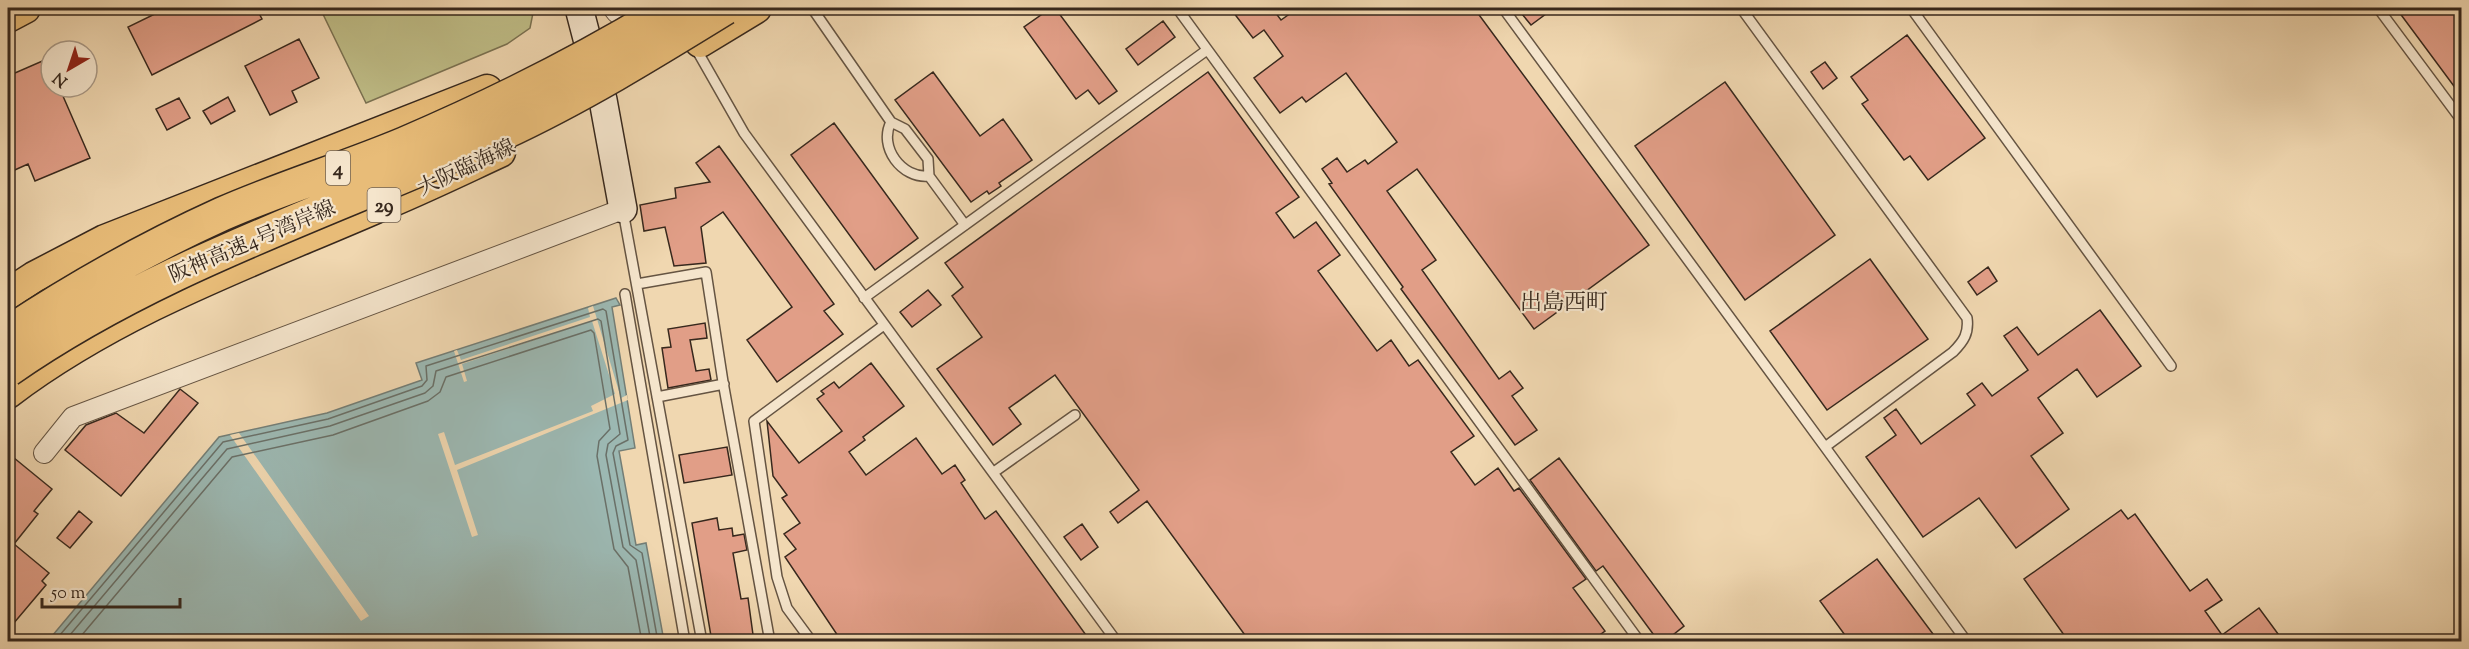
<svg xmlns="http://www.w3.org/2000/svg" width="2469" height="649" font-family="'Sorts Mill Goudy','Noto Serif JP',serif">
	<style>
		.green { fill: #bfbd87; stroke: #7b7252; stroke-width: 1.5 }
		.water { fill: #9cb8b2; stroke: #747e76; stroke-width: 1.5 }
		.pier { fill: #f0d7b0 }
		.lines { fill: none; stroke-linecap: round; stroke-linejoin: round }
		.shore { stroke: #6a7068; stroke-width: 1.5 }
		.building { fill: #e19e87; stroke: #37281d; stroke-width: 1.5 }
		.lane-casing { stroke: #655442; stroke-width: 12 }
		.street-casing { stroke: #655442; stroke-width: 22 }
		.secondary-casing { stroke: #37281d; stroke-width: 30 }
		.primary-casing { stroke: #37281d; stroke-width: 33 }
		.lane { stroke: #f5e5cc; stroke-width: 9 }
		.street { stroke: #f5e5cc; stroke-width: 20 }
		.secondary { stroke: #f5e5cc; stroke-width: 27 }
		.primary { stroke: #e8bc78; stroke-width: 30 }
		.highway-bridge-casing { stroke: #37281d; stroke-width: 36; stroke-linecap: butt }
		.highway-bridge { stroke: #e8bc78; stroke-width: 33 }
		.labels { text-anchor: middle; stroke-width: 4.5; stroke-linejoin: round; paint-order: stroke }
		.shield { fill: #f5e5cc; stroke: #706152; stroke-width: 1.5 }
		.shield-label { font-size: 20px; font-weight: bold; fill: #37281d }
		.street-label { font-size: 21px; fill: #37281d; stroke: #f5e5cc }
		.neighbourhood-label { font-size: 22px; fill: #37281d; stroke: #f5e5cc }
	</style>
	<rect width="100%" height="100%" fill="#f0d7b0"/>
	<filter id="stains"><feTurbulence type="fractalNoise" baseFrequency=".00333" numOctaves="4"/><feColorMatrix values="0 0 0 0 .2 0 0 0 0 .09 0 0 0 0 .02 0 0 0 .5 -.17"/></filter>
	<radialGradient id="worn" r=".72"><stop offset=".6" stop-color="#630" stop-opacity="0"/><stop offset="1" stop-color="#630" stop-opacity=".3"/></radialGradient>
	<path class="green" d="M 320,8 L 534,8 L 530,28 L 507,44 L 366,103 Z"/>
	<path class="water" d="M 616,298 L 620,305 L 612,307 L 635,448 L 619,451 L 636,545 L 646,543 L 664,641 L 47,642 L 219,437 L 327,413 L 422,380 L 416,363 Z"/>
	<path class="pier" d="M 593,306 L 621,398 L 627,395 L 628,400 L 457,470 L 478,535 L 472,537 L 438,434 L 444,432 L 455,465 L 593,411 L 591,406 L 615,394 L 592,321 L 462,364 L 467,381 L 464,382 L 454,351 L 457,350 L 461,360 L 590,317 L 588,308 Z
		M 239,433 L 369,616 L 361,621 L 230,435 Z"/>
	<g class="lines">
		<path class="shore" d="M 54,642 L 223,442 L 328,419 L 422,386 L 427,380 L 426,366 L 603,309 L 606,311 L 628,440 L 616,446 L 613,453 L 630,545 L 642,553 L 658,642
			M 64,642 L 227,449 L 330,426 L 425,393 L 433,386 L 436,371 L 598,319 L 601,321 L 620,434 L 608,444 L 606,455 L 623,547 L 636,560 L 651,642
			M 76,642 L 232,457 L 333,435 L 428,401 L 440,392 L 446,377 L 591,330 L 594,333 L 610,429 L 599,441 L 597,456 L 614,549 L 628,567 L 642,642"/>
	</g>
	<path class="building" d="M 167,8 L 256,8 L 262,19 L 152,75 L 128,27 Z
		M 1051,8 L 1055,8 L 1117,91 L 1099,104 L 1088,90 L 1076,99 L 1024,27 Z
		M 1230,8 L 1272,8 L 1281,20 L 1298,8 L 1474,8 L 1649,245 L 1534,329 L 1417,169 L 1387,191 L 1436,260 L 1422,270 L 1499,379 L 1510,371 L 1523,388 L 1512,396 L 1537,430 L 1515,445 L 1401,289 L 1403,287 L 1329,184 L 1332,183 L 1322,169 L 1337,158 L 1347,172 L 1365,160 L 1368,164 L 1397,142 L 1346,73 L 1306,102 L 1302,97 L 1280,113 L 1254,78 L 1283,56 L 1264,30 L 1253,38 Z
		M 1517,8 L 1554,8 L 1531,25 Z
		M 2396,8 L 2462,8 L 2462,97 Z
		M 1163,21 L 1175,37 L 1138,65 L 1126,49 Z
		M 1907,35 L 1985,138 L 1928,180 L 1910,156 L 1904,160 L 1862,104 L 1868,100 L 1851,77 Z
		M 299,39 L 319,78 L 292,91 L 297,102 L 270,115 L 245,66 Z
		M 47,59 L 51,68 L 51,87 L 59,87 L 90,158 L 35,181 L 28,164 L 8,173 L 8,76 Z
		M 1825,62 L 1837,78 L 1823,89 L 1811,72 Z
		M 933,72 L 980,136 L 1003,119 L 1032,160 L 999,183 L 1001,186 L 989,194 L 987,191 L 971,202 L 895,100 Z
		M 1208,72 L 1299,197 L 1276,213 L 1294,238 L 1316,222 L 1340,255 L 1318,271 L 1377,351 L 1391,340 L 1409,366 L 1418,360 L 1474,436 L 1451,452 L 1475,485 L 1498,468 L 1514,491 L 1519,488 L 1586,579 L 1573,588 L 1605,631 L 1590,642 L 1250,642 L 1147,501 L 1118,523 L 1110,512 L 1139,490 L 1055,375 L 1009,408 L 1021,424 L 993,445 L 937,369 L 982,337 L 952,296 L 963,287 L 945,263 Z
		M 1725,82 L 1835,235 L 1745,300 L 1635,146 Z
		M 228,97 L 235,111 L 211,124 L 203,111 Z
		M 179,98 L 190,118 L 167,130 L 156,109 Z
		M 834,123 L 918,238 L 875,270 L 791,155 Z
		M 719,146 L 834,304 L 824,311 L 843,334 L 777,382 L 747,340 L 792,307 L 723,212 L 701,227 L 706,263 L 674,266 L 665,227 L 644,231 L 640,205 L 676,198 L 675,188 L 710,182 L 696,163 Z
		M 1870,259 L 1928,339 L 1827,410 L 1770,331 Z
		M 1988,267 L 1997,281 L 1977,295 L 1968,282 Z
		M 928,290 L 941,305 L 912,327 L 900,312 Z
		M 2100,310 L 2141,366 L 2097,397 L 2077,369 L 2038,398 L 2063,433 L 2031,456 L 2069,509 L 2016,548 L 1979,498 L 1923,537 L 1866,457 L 1896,435 L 1884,418 L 1896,409 L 1921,444 L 1975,405 L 1967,394 L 1982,383 L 1992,396 L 2028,370 L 2004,336 L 2017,327 L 2038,355 Z
		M 705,323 L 707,338 L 690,340 L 696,371 L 709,369 L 711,380 L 668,388 L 662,348 L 671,347 L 668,329 Z
		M 871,363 L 904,406 L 863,437 L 865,440 L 849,452 L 866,475 L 916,438 L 942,474 L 955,465 L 965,480 L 961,483 L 985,519 L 996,511 L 1091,642 L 842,642 L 785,557 L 796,549 L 784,534 L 800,523 L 782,498 L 787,495 L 773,476 L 767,421 L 799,463 L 842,431 L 817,399 L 824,394 L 821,391 L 834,382 L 839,388 Z
		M 180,389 L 198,403 L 121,496 L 65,450 L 86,425 L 116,413 L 144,433 Z
		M 727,447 L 732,475 L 684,483 L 679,455 Z
		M 8,453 L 52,489 L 34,511 L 38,514 L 14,544 L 49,573 L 42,581 L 46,585 L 8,630 Z
		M 1559,458 L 1684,626 L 1664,642 L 1659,642 L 1603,566 L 1596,571 L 1530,480 Z
		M 2121,510 L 2128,519 L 2135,514 L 2190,591 L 2207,579 L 2222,600 L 2205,611 L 2222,635 L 2259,608 L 2284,642 L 2069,642 L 2024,579 Z
		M 79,511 L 92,522 L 70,548 L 57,538 Z
		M 717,518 L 719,530 L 732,528 L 733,536 L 744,534 L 747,550 L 733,553 L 741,599 L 748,598 L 754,642 L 712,642 L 692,523 Z
		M 1082,524 L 1098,547 L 1081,560 L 1064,537 Z
		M 1877,559 L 1939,642 L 1850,642 L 1820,601 Z"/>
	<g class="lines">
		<g class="lane-casing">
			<path id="lane" d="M 812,8 L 891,122 L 905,129 L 928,159 L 929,176 L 965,225
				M 1177,8 L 1640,642
				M 1503,8 L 1825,447 L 1953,352 C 1964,341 1969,333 1967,318 L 1741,8
				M 1911,8 L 2171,366
				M 2378,8 L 2462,121
				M 695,47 L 744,133 L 1117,642
				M 891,122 C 878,147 902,179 929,176
				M 623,211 L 702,642
				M 637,284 L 706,272 L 723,382 L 770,642
				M 625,294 L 685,642
				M 864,298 L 1207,50
				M 657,397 L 724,384
				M 1825,447 L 1967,642
				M 994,472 L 1075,415
				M 812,642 L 787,608 L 777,577 L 754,421 L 884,325"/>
		</g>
		<g class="street-casing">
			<path id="street" d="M 613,8 L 617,13 L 625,8
				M 44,453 L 73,417 L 623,209"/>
		</g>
		<g class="secondary-casing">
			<path id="secondary" d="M 579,8 L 603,100 L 623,209"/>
		</g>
		<g class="primary-casing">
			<path id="primary" d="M 8,17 L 25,8
				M 700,42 L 756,8
				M 8,294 L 34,277 L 105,240 L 487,90
				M 8,393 C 119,309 249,263 376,208 C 418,191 459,171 500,152"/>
		</g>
		<use href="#lane" class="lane"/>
		<use href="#street" class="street"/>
		<use href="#secondary" class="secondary"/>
		<use href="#primary" class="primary"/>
		<g class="highway-bridge-casing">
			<path id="highway-bridge" d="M 8,333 C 76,288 147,248 222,214 C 281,188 344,169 404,144 C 495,105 585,60 670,8
				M 8,370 C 158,265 335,210 501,134 C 579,98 652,53 725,8"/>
		</g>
		<use href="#highway-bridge" class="highway-bridge"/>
	</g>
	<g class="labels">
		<g class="shield">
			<rect x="326" y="151" width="24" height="34" rx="4.5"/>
			<rect x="367.5" y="188" width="33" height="34" rx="4.5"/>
		</g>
		<g class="shield-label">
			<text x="338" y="175">4</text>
			<text x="384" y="212">29</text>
		</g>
		<g class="street-label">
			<text transform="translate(466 167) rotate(-25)" y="7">大阪臨海線</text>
			<text transform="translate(252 241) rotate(-23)" y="7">阪神高速4号湾岸線</text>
		</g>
		<g class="neighbourhood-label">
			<text x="1564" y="309">出島西町</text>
		</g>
	</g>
	<rect width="2469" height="649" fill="none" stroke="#f0d7b0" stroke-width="30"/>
	<rect x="9" y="9" width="2451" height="631" fill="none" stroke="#37281d" stroke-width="3"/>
	<rect x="15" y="15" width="2439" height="619" fill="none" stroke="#37281d" stroke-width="1.5"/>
	<g transform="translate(69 69) rotate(219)"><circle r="28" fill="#f5e5cc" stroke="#a99986" stroke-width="1.5"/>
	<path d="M0-4.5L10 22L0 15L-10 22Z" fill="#8f2418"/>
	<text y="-9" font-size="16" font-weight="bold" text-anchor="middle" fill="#37281d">N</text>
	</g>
	<path d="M42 598v9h138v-9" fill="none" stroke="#37281d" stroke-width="3"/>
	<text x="51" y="598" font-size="18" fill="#37281d" stroke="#f5e5cc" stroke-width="4.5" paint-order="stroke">50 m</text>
	<rect width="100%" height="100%" filter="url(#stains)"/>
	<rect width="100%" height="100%" fill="url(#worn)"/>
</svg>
